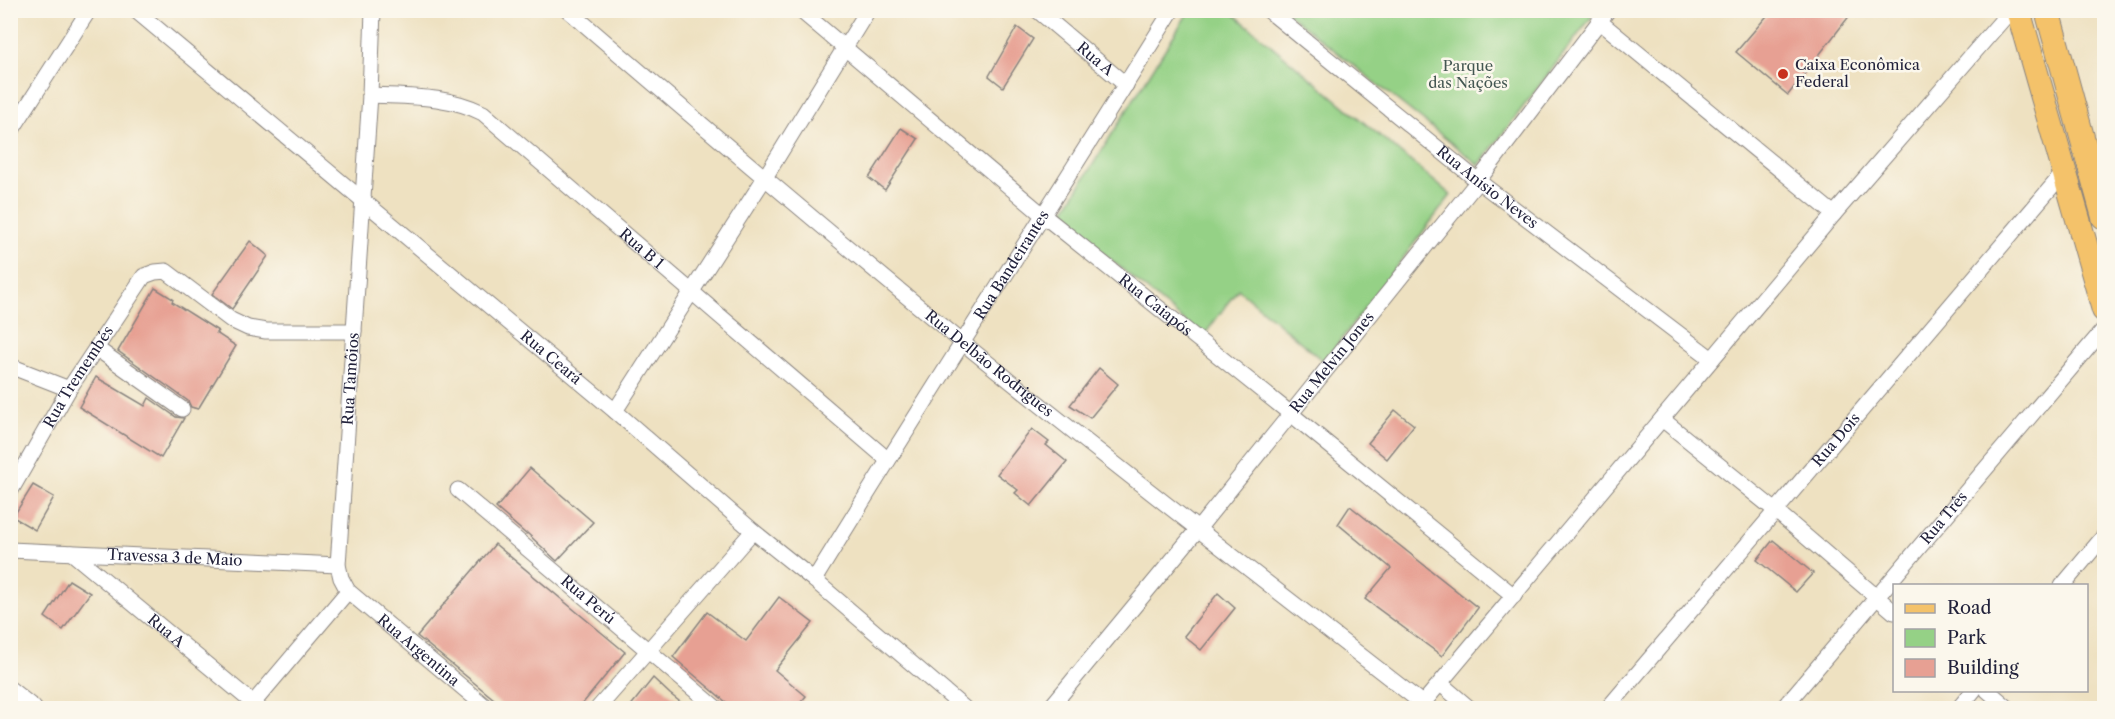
<svg xmlns="http://www.w3.org/2000/svg" width="2115" height="719" font-family="'Libre Caslon Text',serif">
	<style>
		.green { fill: #95d186; stroke: #5c7a60; stroke-width: 1.5 }
		.building { fill: #e7a093 }
		.lines { fill: none; stroke-linecap: round; stroke-linejoin: round }
		.minor-casing { stroke: #88827e; stroke-width: 17 }
		.primary-casing { stroke: #88827e; stroke-width: 26 }
		.minor { stroke: #fff; stroke-width: 15 }
		.primary { stroke: #f4c26a; stroke-width: 24 }
		.poi-dot { fill: #c8321e; stroke: #fbf7ec; stroke-width: 2 }
		.labels { text-anchor: middle; stroke-width: 5; stroke-linejoin: round; paint-order: stroke }
		.street-label { font-size: 15px; fill: #22223b; stroke: #fbf7ec }
		.poi-label { font-size: 15px; fill: #22223b; stroke: #fbf7ec; text-anchor: start }
		.park-label { font-size: 15px; fill: #445752; stroke: #fbf7ec }
	</style>
	<rect width="100%" height="100%" fill="#fbf7ec"/>
	<filter id="ink" filterUnits="userSpaceOnUse"><feTurbulence type="fractalNoise" baseFrequency=".0167" numOctaves="2"/><feDisplacementMap in="SourceGraphic" scale="12" xChannelSelector="R" yChannelSelector="G"/><feConvolveMatrix kernelMatrix="1 2 1 2 8 2 1 2 1" color-interpolation-filters="sRGB"/></filter>
	<filter id="wash" filterUnits="userSpaceOnUse"><feTurbulence type="fractalNoise" baseFrequency=".008" numOctaves="4" result="noise"/><feDisplacementMap in="SourceGraphic" scale="24" xChannelSelector="R" yChannelSelector="G"/><feGaussianBlur stdDeviation="1.35" result="paint"/><feColorMatrix in="noise" values="0 0 0 0 0 0 0 0 0 0 0 0 0 0 0 0 0 1.4 0 .05"/><feComposite in="paint" operator="in"/></filter>
	<g filter="url(#wash)">
		<rect width="100%" height="100%" fill="#eee1c1"/>
		<path class="green" d="M 1189,11 L 1230,11 L 1451,195 L 1324,362 L 1238,289 L 1203,337 L 1060,217 Z
			M 1285,11 L 1596,11 L 1479,165 Z"/>
		<g id="blocks">
			<path class="building" d="M 1772,10 L 1854,10 L 1788,95 L 1736,52 Z
				M 1017,27 L 1033,39 L 1003,87 L 989,76 Z
				M 901,128 L 918,139 L 885,190 L 869,178 Z
				M 250,241 L 268,256 L 232,309 L 212,294 Z
				M 155,288 L 173,299 L 172,302 L 218,331 L 216,333 L 236,346 L 198,409 L 191,407 L 188,401 L 118,351 Z
				M 1099,368 L 1118,384 L 1090,418 L 1070,405 Z
				M 96,377 L 145,406 L 149,398 L 176,417 L 184,418 L 161,458 L 79,407 Z
				M 1395,410 L 1414,425 L 1387,459 L 1368,443 Z
				M 1032,429 L 1049,442 L 1046,445 L 1067,462 L 1031,506 L 1015,493 L 1018,490 L 997,474 Z
				M 530,468 L 593,522 L 557,561 L 527,533 L 526,534 L 496,508 Z
				M 33,485 L 54,497 L 35,530 L 13,517 Z
				M 1350,506 L 1478,608 L 1442,656 L 1365,599 L 1391,568 L 1338,524 Z
				M 1773,540 L 1813,573 L 1796,592 L 1757,560 Z
				M 495,544 L 625,652 L 579,708 L 505,708 L 417,636 Z
				M 69,580 L 90,593 L 63,630 L 45,617 Z
				M 1218,593 L 1235,608 L 1201,650 L 1184,636 Z
				M 779,597 L 813,623 L 775,670 L 806,696 L 796,708 L 733,708 L 673,657 L 707,612 L 746,641 Z
				M 653,678 L 670,694 L 688,708 L 629,708 Z"/>
		</g>
	</g>
	<g filter="url(#ink)">
		<use href="#blocks" fill-opacity="0" stroke="#88827e" stroke-width="1.5"/>
		<g class="lines">
			<g class="minor-casing">
				<g id="minor">
					<path id="s1" d="M 135,10 L 615,411 L 753,531 L 814,580 L 964,708"/>
					<path id="s2" d="M 568,10 C 698,122 829,233 962,342 C 1113,465 1269,584 1423,704"/>
					<path id="s3" d="M 800,10 L 1044,216 L 1291,414 L 1514,596"/>
					<path id="s4" d="M 1037,10 L 1126,85"/>
					<path id="s5" d="M 1268,10 L 1478,181 L 1712,359"/>
					<path d="M 1599,21 L 1834,214"/>
					<path id="s6" d="M 370,95 C 409,97 447,95 483,113 L 888,460"/>
					<path d="M 10,133 L 89,10"/>
					<path d="M 96,348 L 182,409"/>
					<path d="M 10,366 L 69,389"/>
					<path d="M 615,411 L 764,179 L 868,10"/>
					<path d="M 1662,419 L 1776,511 L 1894,612"/>
					<path id="s7" d="M 458,490 L 716,708"/>
					<path id="s8" d="M 10,492 L 69,389 L 144,276 L 155,272 L 166,271 L 231,320 L 248,328 L 266,331 L 354,331"/>
					<path id="s9" d="M 10,550 L 338,565"/>
					<path id="s10" d="M 72,553 L 259,708"/>
					<path id="s11" d="M 814,580 C 931,389 1054,201 1172,10"/>
					<path d="M 2062,586 L 2104,536"/>
					<path id="s12" d="M 348,591 L 487,708"/>
					<path d="M 1441,684 L 1469,708"/>
					<path d="M 10,689 L 34,708"/>
					<path d="M 1987,690 L 2008,708"/>
					<path id="s13" d="M 249,708 L 348,591 L 341,578 L 338,565 L 370,95 L 373,10"/>
					<path d="M 598,708 L 753,531"/>
					<path id="s14" d="M 1050,708 L 1198,529 L 1478,181 L 1608,10"/>
					<path d="M 1419,708 L 1834,214 L 2011,10"/>
					<path id="s15" d="M 1608,708 L 2065,171"/>
					<path id="s16" d="M 1783,708 L 2104,329"/>
					<path d="M 1959,708 L 1974,690"/>
				</g>
			</g>
			<g class="primary-casing">
				<path id="primary" d="M 2018,10 L 2104,310
					M 2047,10 L 2104,217"/>
			</g>
			<use href="#minor" class="minor"/>
			<use href="#primary" class="primary"/>
		</g>
	</g>
	<circle class="poi-dot" cx="1783" cy="74" r="6"/>
	<g class="labels">
		<g class="street-label">
			<text dy="5" stroke="none"><textPath href="#s4" startOffset="76">Rua A</textPath></text>
			<text dy="5" stroke="none"><textPath href="#s5" startOffset="282">Rua Anísio Neves</textPath></text>
			<text dy="5" stroke="none"><textPath href="#s6" startOffset="324">Rua B 1</textPath></text>
			<text dy="5" stroke="none"><textPath href="#s11" startOffset="372">Rua Bandeirantes</textPath></text>
			<text dy="5" stroke="none"><textPath href="#s3" startOffset="462">Rua Caiapós</textPath></text>
			<text dy="5" stroke="none"><textPath href="#s1" startOffset="542">Rua Ceará</textPath></text>
			<text dy="5" stroke="none"><textPath href="#s14" startOffset="446">Rua Melvin Jones</textPath></text>
			<text dy="5" stroke="none"><textPath href="#s2" startOffset="550">Rua Delbão Rodrigues</textPath></text>
			<text dy="5" stroke="none"><textPath href="#s8" startOffset="134">Rua Tremembés</textPath></text>
			<text dy="5" stroke="none"><textPath href="#s13" startOffset="368">Rua Tamôios</textPath></text>
			<text dy="5" stroke="none"><textPath href="#s15" startOffset="352">Rua Dois</textPath></text>
			<text dy="5" stroke="none"><textPath href="#s16" startOffset="249">Rua Três</textPath></text>
			<text dy="5" stroke="none"><textPath href="#s9" startOffset="165">Travessa 3 de Maio</textPath></text>
			<text dy="5" stroke="none"><textPath href="#s7" startOffset="170">Rua Perú</textPath></text>
			<text dy="5" stroke="none"><textPath href="#s10" startOffset="122">Rua A</textPath></text>
			<text dy="5" stroke="none"><textPath href="#s12" startOffset="92">Rua Argentina</textPath></text>
		</g>
		<g class="poi-label">
			<text x="1795" y="70">Caixa Econômica<tspan x="1795" dy="17">Federal</tspan></text>
		</g>
		<g class="park-label">
			<text x="1468" y="71">Parque<tspan x="1468" dy="17">das Nações</tspan></text>
		</g>
	</g>
	<rect width="2115" height="719" fill="none" stroke="#fbf7ec" stroke-width="36"/>
	<rect x="1893" y="584" width="195" height="108" fill="#fbf7ec" stroke="#a4a2a5" stroke-width="1.5"/>
	<rect x="1905" y="604" width="30" height="9" fill="#f4c26a" stroke="#a4a2a5" stroke-width="1.5"/>
	<text x="1947" y="614" font-size="18" fill="#22223b">Road</text>
	<rect x="1905" y="629" width="30" height="18" fill="#95d186" stroke="#a4a2a5" stroke-width="1.5"/>
	<text x="1947" y="644" font-size="18" fill="#22223b">Park</text>
	<rect x="1905" y="659" width="30" height="18" fill="#e7a093" stroke="#a4a2a5" stroke-width="1.5"/>
	<text x="1947" y="674" font-size="18" fill="#22223b">Building</text>
</svg>
